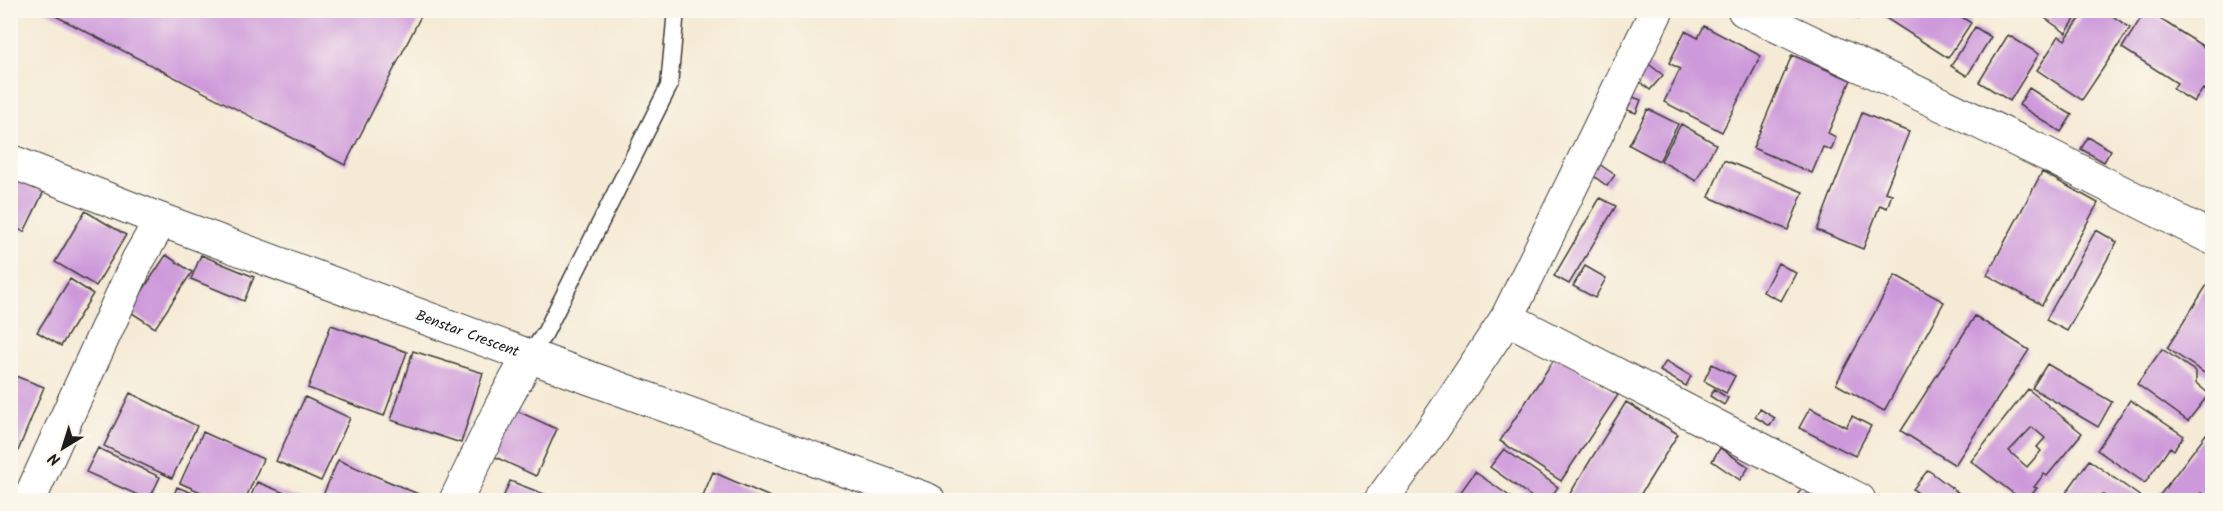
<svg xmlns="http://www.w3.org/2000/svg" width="2223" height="511" font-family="Kalam,sans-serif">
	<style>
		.building { fill: #cd99da; fill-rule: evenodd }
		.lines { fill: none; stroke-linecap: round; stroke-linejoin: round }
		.lane-casing { stroke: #3d3b38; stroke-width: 19 }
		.street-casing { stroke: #3d3b38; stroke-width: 35 }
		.lane { stroke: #fff; stroke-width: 16 }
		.street { stroke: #fff; stroke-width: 33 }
		.labels { text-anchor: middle; stroke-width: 5; stroke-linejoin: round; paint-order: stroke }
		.street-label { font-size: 15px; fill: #1c1c1c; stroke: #fbf7ec }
	</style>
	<rect width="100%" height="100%" fill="#fbf7ec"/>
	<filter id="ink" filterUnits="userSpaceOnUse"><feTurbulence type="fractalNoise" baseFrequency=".0167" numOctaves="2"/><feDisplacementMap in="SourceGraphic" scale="12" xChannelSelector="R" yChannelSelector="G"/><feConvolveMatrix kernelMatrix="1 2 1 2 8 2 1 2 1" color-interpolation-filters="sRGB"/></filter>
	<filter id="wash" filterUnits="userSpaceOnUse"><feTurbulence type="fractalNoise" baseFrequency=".008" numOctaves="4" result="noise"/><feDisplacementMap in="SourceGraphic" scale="24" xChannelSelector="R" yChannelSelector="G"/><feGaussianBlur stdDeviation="1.35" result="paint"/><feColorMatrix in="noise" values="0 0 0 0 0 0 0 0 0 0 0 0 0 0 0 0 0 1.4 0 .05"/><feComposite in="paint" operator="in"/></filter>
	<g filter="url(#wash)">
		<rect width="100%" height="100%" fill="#f5ead5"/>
		<g id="blocks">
			<path class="building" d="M 44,10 L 424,10 L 345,165 Z
				M 1843,10 L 1862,10 L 1858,19 Z
				M 1884,10 L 1951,10 L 1971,23 L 1948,58 L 1881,15 Z
				M 2051,10 L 2081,10 L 2066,33 L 2045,18 Z
				M 2086,10 L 2104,10 L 2130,28 L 2082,100 L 2037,70 L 2059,36 L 2065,40 Z
				M 2146,10 L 2212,52 L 2211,94 L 2203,89 L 2194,102 L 2173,89 L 2177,83 L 2122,48 Z
				M 1704,26 L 1761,56 L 1722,132 L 1664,102 L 1680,69 L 1669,63 L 1685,31 L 1698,38 Z
				M 1975,27 L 1991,37 L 1967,76 L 1951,66 Z
				M 2008,35 L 2039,54 L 2010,101 L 1979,82 Z
				M 1792,55 L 1851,80 L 1828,133 L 1836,137 L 1831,150 L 1823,147 L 1812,173 L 1753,148 Z
				M 1646,62 L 1663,75 L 1650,90 L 1634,77 Z
				M 2029,88 L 2072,115 L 2061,132 L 2019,105 Z
				M 1622,93 L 1641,100 L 1636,113 L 1617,106 Z
				M 1648,109 L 1678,124 L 1659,161 L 1629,145 Z
				M 1862,113 L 1909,132 L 1885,192 L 1892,194 L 1887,208 L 1880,205 L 1863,249 L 1817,230 Z
				M 1681,124 L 1716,144 L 1696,181 L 1661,161 Z
				M 2088,137 L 2111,150 L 2104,162 L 2081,149 Z
				M 1724,160 L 1803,192 L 1788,230 L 1709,197 Z
				M 1599,164 L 1615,175 L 1607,186 L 1591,174 Z
				M 2042,172 L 2098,203 L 2042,305 L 1987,275 Z
				M 10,175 L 44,191 L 24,232 L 10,225 Z
				M 1600,198 L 1616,206 L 1569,284 L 1554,276 Z
				M 2212,203 L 2212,226 L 2202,219 Z
				M 85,211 L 126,235 L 96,286 L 55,262 Z
				M 2096,230 L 2117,242 L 2067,331 L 2046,320 Z
				M 166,255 L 192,272 L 155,328 L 129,311 Z
				M 201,255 L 254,277 L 244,301 L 191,279 Z
				M 1778,263 L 1796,273 L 1781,301 L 1763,292 Z
				M 1585,266 L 1606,278 L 1595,298 L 1573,286 Z
				M 1895,275 L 1944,302 L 1884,411 L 1836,384 Z
				M 2212,277 L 2212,378 L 2167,348 Z
				M 70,279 L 93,294 L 61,346 L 37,332 Z
				M 1975,316 L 2029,350 L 1955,465 L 1901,431 Z
				M 331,325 L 407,352 L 384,416 L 308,388 Z
				M 2162,349 L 2196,372 L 2196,383 L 2209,394 L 2188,421 L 2137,384 Z
				M 413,351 L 483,373 L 461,443 L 391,420 Z
				M 1557,355 L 1618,395 L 1561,481 L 1500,441 Z
				M 1666,361 L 1691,376 L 1686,386 L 1660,371 Z
				M 1712,364 L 1735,376 L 1726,393 L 1704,381 Z
				M 2047,364 L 2112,402 L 2098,427 L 2032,388 Z
				M 10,374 L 44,387 L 14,461 L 10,459 Z
				M 1714,389 L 1728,398 L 1724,405 L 1710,396 Z
				M 2028,389 L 2082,433 L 2047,476 L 2044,474 L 2034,487 L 2037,488 L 2027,500 L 2022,500 L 1971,461 ZM 2032,427 L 2045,438 L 2037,447 L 2041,451 L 2027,467 L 2009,451 Z
				M 130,393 L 197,426 L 172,478 L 104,446 Z
				M 305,397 L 350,418 L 321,481 L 276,461 Z
				M 2130,400 L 2184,436 L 2174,450 L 2170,447 L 2145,483 L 2097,450 Z
				M 1626,402 L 1678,434 L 1637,500 L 1566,500 Z
				M 1810,408 L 1846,427 L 1852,416 L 1871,426 L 1855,456 L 1799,428 Z
				M 513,409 L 557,429 L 536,476 L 493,456 Z
				M 1760,409 L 1775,418 L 1770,426 L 1755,417 Z
				M 203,432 L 263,459 L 245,500 L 219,500 L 180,483 Z
				M 2206,434 L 2212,439 L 2212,500 L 2201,493 L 2194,500 L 2156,500 Z
				M 98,448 L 160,477 L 149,500 L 86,472 Z
				M 1720,448 L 1749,467 L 1740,480 L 1712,461 Z
				M 1504,449 L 1558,487 L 1549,500 L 1536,500 L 1490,467 Z
				M 338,460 L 418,494 L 415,500 L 321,500 Z
				M 2089,460 L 2145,500 L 2106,500 L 2108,498 L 2103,495 L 2098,500 L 2061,500 Z
				M 1928,470 L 1968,500 L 1927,500 L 1913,489 Z
				M 713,472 L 777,500 L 701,500 Z
				M 1475,472 L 1515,500 L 1455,500 Z
				M 1810,479 L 1838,500 L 1793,500 Z
				M 510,481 L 560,500 L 502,500 Z
				M 257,482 L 302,500 L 249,500 Z
				M 177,487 L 211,500 L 172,500 Z"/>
		</g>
	</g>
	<g filter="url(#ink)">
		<use href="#blocks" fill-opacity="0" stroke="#3d3b38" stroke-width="1.5"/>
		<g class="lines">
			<g class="lane-casing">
				<path id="lane" d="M 529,356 L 545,333 L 669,86 L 676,10"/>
			</g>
			<g class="street-casing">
				<g id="street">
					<path d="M 1744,10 L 2048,155 L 2212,238"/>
					<path id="s1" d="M 10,161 L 161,220 L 529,356 L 928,500"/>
					<path d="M 1507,318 L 1859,500"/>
					<path d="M 29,500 L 138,260 L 161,220"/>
					<path d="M 456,500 L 501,407 L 529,356"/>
					<path d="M 1381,500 L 1431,432 L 1507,318 L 1657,10"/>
				</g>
			</g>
			<use href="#lane" class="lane"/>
			<use href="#street" class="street"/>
		</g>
	</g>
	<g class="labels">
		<g class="street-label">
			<text dy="5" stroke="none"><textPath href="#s1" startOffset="489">Benstar Crescent</textPath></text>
		</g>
	</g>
	<rect width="2223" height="511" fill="none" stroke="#fbf7ec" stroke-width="36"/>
	<g transform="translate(63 448) rotate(218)" stroke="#fbf7ec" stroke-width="4.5" paint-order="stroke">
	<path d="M0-4.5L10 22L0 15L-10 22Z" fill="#1c1c1c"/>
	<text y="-9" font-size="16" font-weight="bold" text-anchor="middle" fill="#1c1c1c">N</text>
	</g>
</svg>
